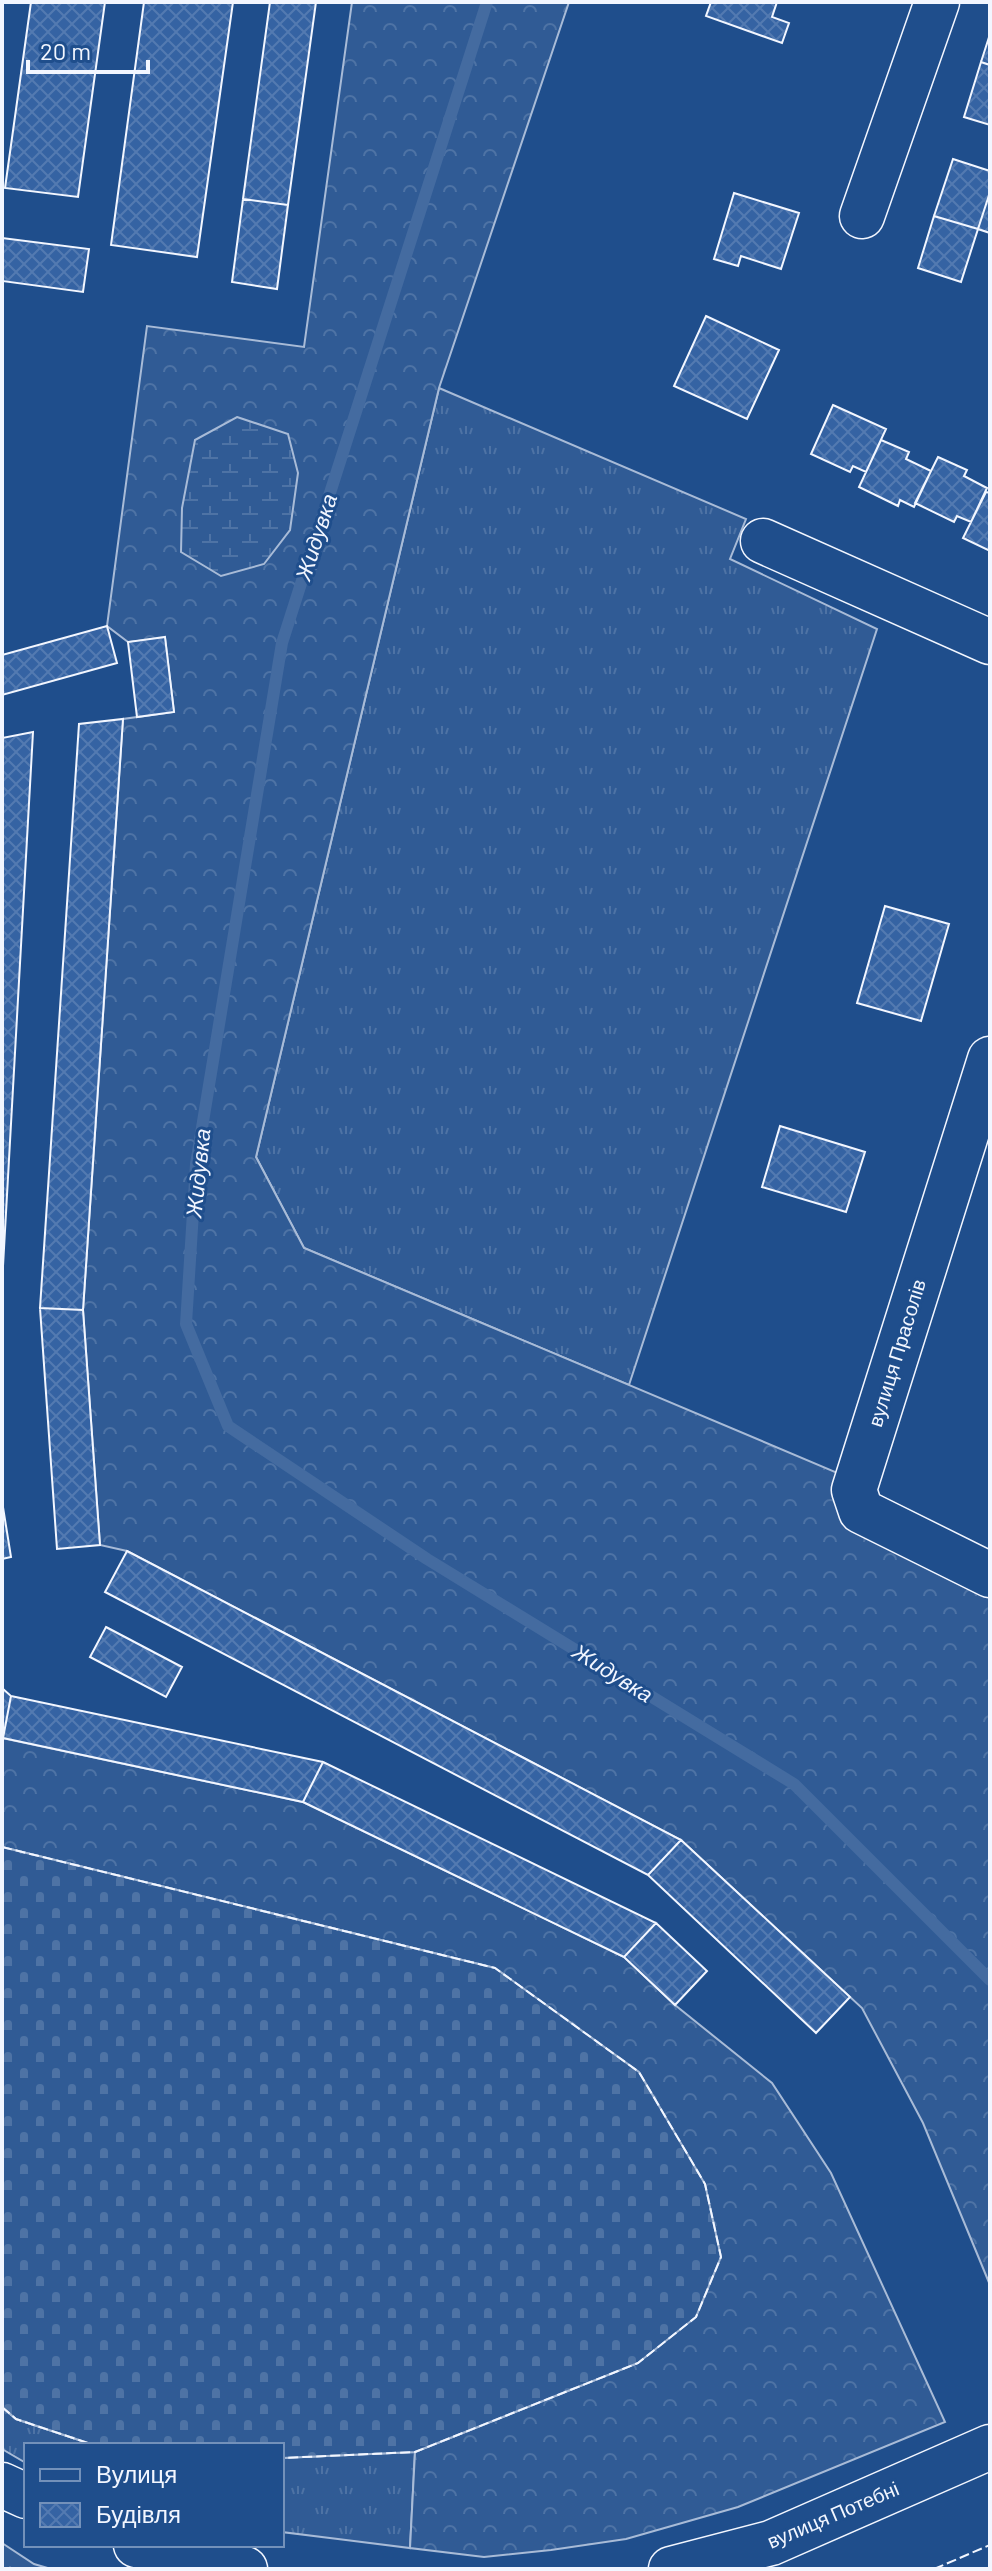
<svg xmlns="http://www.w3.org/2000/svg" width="992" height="2571" font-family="Barlow,sans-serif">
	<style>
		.grass { fill: url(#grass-tufts); stroke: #a8bbd7; stroke-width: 2 }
		.forest { fill: url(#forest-crowns); stroke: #a8bbd7; stroke-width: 2 }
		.wetland { fill: url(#wetland-marsh); stroke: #a8bbd7; stroke-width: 2 }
		.cemetery { fill: url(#cemetery-stones); stroke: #a8bbd7; stroke-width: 2 }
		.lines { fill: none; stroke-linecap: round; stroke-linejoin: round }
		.stream { stroke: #446ba0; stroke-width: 12 }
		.building { fill: url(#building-cross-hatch); stroke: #f2f6ff; stroke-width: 2 }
		.minor-casing { stroke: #f2f6ff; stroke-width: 47 }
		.minor { stroke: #1f4e8c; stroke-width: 44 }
		.fence { stroke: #f2f6ff; stroke-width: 2; stroke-dasharray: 10 4; stroke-linecap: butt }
		.labels { text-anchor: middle; stroke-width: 6; stroke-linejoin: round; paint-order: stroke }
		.street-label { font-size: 20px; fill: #f2f6ff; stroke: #1f4e8c }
		.water-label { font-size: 22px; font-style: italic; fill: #f2f6ff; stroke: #1f4e8c }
	</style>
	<defs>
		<pattern id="grass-tufts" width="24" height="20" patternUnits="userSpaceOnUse" patternTransform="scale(2)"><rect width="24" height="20" fill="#305b95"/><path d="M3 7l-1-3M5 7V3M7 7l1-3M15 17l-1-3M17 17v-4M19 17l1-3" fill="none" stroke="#4e73a5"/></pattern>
		<pattern id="forest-crowns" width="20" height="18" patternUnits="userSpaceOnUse" patternTransform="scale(2)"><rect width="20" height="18" fill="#305b95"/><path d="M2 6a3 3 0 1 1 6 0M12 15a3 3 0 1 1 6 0" fill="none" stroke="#4e73a5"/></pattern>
		<pattern id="wetland-marsh" width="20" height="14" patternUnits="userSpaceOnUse" patternTransform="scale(2)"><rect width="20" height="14" fill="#305b95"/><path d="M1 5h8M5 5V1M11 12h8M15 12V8" fill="none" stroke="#4e73a5"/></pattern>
		<pattern id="cemetery-stones" width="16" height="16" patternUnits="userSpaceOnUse" patternTransform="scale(2)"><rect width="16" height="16" fill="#305b95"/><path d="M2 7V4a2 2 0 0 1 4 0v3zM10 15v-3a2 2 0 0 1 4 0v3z" fill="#4e73a5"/></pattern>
		<pattern id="building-cross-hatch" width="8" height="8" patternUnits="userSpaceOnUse" patternTransform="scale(2)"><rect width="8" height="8" fill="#3563a3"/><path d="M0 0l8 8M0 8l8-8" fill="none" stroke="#537ab1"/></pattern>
	</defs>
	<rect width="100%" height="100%" fill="#1f4e8c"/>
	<path class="grass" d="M 439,388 L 746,519 L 730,559 L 877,629 L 629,1385 L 304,1248 L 256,1157 Z
		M 2,2407 L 16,2419 L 94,2445 L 26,2445 L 26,2463 L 2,2449 Z
		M 415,2452 L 410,2548 L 282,2532 L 282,2458 Z
		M 2,2543 L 34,2564 L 51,2569 L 2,2569 Z"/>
	<path class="forest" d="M 352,2 L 569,2 L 439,388 L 256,1157 L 304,1248 L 840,1474 L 990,1595 L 990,2285 L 923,2123 L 862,2008 L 681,1840 L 127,1551 L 100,1545 L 83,1310 L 123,719 L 174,712 L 165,638 L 128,642 L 107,626 L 147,326 L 304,347 Z
		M 2,1738 L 303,1802 L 624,1957 L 675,2005 L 772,2083 L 831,2173 L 945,2422 L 738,2507 L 626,2539 L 551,2550 L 484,2557 L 410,2548 L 415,2452 L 638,2363 L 495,1968 L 2,1847 Z"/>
	<path class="wetland" d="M 237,417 L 288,434 L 298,473 L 290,530 L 264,564 L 221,576 L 181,552 L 182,508 L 195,440 Z"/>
	<path class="cemetery" d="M 2,1847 L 495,1968 L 639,2072 L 705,2184 L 721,2257 L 696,2317 L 638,2363 L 415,2452 L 282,2458 L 282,2445 L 94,2445 L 16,2419 L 2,2407 Z"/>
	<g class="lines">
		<path class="stream" d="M 487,2 L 282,643 L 196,1164 L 186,1324 L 228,1426 L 427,1559 L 794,1784 L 990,1980"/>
	</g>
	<path class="building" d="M 31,2 L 105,2 L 78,197 L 5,188 Z
		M 144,2 L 233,2 L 197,257 L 111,245 Z
		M 270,2 L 316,2 L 288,205 L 243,199 Z
		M 711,2 L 777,2 L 772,17 L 789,23 L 782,43 L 706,16 Z
		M 990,34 L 990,65 L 981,62 Z
		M 981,62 L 990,65 L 990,125 L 964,117 Z
		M 953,159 L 990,171 L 990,192 L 978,229 L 934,216 Z
		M 990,192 L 990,233 L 978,229 Z
		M 734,193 L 799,213 L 781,269 L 741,256 L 738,266 L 714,259 Z
		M 243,199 L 288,205 L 277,289 L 232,282 Z
		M 934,216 L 978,229 L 961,282 L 918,268 Z
		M 2,238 L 89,249 L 83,292 L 2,281 Z
		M 706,316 L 779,350 L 747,419 L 674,386 Z
		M 833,405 L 886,429 L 866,472 L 853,466 L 850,472 L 811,454 Z
		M 881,440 L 909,452 L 906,459 L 931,471 L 914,507 L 900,500 L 898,506 L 859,487 Z
		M 938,457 L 967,470 L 964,476 L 987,488 L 971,522 L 957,516 L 954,522 L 915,503 Z
		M 986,492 L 990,493 L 990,551 L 963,538 Z
		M 107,626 L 117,663 L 2,695 L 2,655 Z
		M 165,637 L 174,712 L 137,717 L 128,642 Z
		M 123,719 L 83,1310 L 40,1308 L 79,724 Z
		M 33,732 L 2,1284 L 2,738 Z
		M 885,906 L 949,924 L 921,1021 L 857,1003 Z
		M 780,1126 L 865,1152 L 846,1212 L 762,1187 Z
		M 40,1308 L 83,1310 L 100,1545 L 57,1549 Z
		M 2,1501 L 11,1557 L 2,1559 Z
		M 127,1551 L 681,1840 L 648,1875 L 105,1592 Z
		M 106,1627 L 182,1667 L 166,1697 L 90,1657 Z
		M 2,1688 L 11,1696 L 3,1738 L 2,1738 Z
		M 11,1696 L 323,1762 L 303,1802 L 3,1738 Z
		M 323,1762 L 656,1923 L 624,1957 L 303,1802 Z
		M 681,1840 L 850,1997 L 816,2033 L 648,1875 Z
		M 656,1923 L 707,1971 L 675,2005 L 624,1957 Z"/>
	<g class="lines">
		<g class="minor-casing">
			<path id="minor" d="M 862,216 L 937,2
				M 763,541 L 990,642
				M 990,1059 L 854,1490 L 861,1511 L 990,1575
				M 2,2485 L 26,2496
				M 136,2545 L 245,2569
				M 671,2569 L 771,2543 L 990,2447"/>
		</g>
		<use href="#minor" class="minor"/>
		<path class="fence" d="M 2,1847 L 495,1968 L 639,2072 L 705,2184 L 721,2257 L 696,2317 L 638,2363 L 415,2452 L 282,2458
			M 2,2407 L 16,2419 L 94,2445
			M 934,2569 L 990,2545"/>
	</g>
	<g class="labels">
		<g class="street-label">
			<text transform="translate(897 1353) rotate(-73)" y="7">вулиця Прасолів</text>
			<text transform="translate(833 2515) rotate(-23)" y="7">вулиця Потебні</text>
		</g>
		<g class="water-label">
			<text transform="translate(316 537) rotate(-72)" y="8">Жидувка</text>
			<text transform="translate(198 1173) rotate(-84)" y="8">Жидувка</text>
			<text transform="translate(613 1673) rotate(32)" y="8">Жидувка</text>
		</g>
	</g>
	<rect width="992" height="2571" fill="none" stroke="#f2f6ff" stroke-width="8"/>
	<rect x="24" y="2443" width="260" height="104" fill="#1f4e8c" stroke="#7391ba" stroke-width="2"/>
	<rect x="40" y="2469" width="40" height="12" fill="#1f4e8c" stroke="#7391ba" stroke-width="2"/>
	<text x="96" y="2483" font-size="24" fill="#f2f6ff">Вулиця</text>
	<rect x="40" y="2503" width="40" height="24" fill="url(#building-cross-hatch)" stroke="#7391ba" stroke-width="2"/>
	<text x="96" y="2523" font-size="24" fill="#f2f6ff">Будівля</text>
	<path d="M28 60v12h120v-12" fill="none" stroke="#f2f6ff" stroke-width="4"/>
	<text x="40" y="60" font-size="24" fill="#f2f6ff" stroke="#1f4e8c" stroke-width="6" paint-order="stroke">20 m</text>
</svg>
